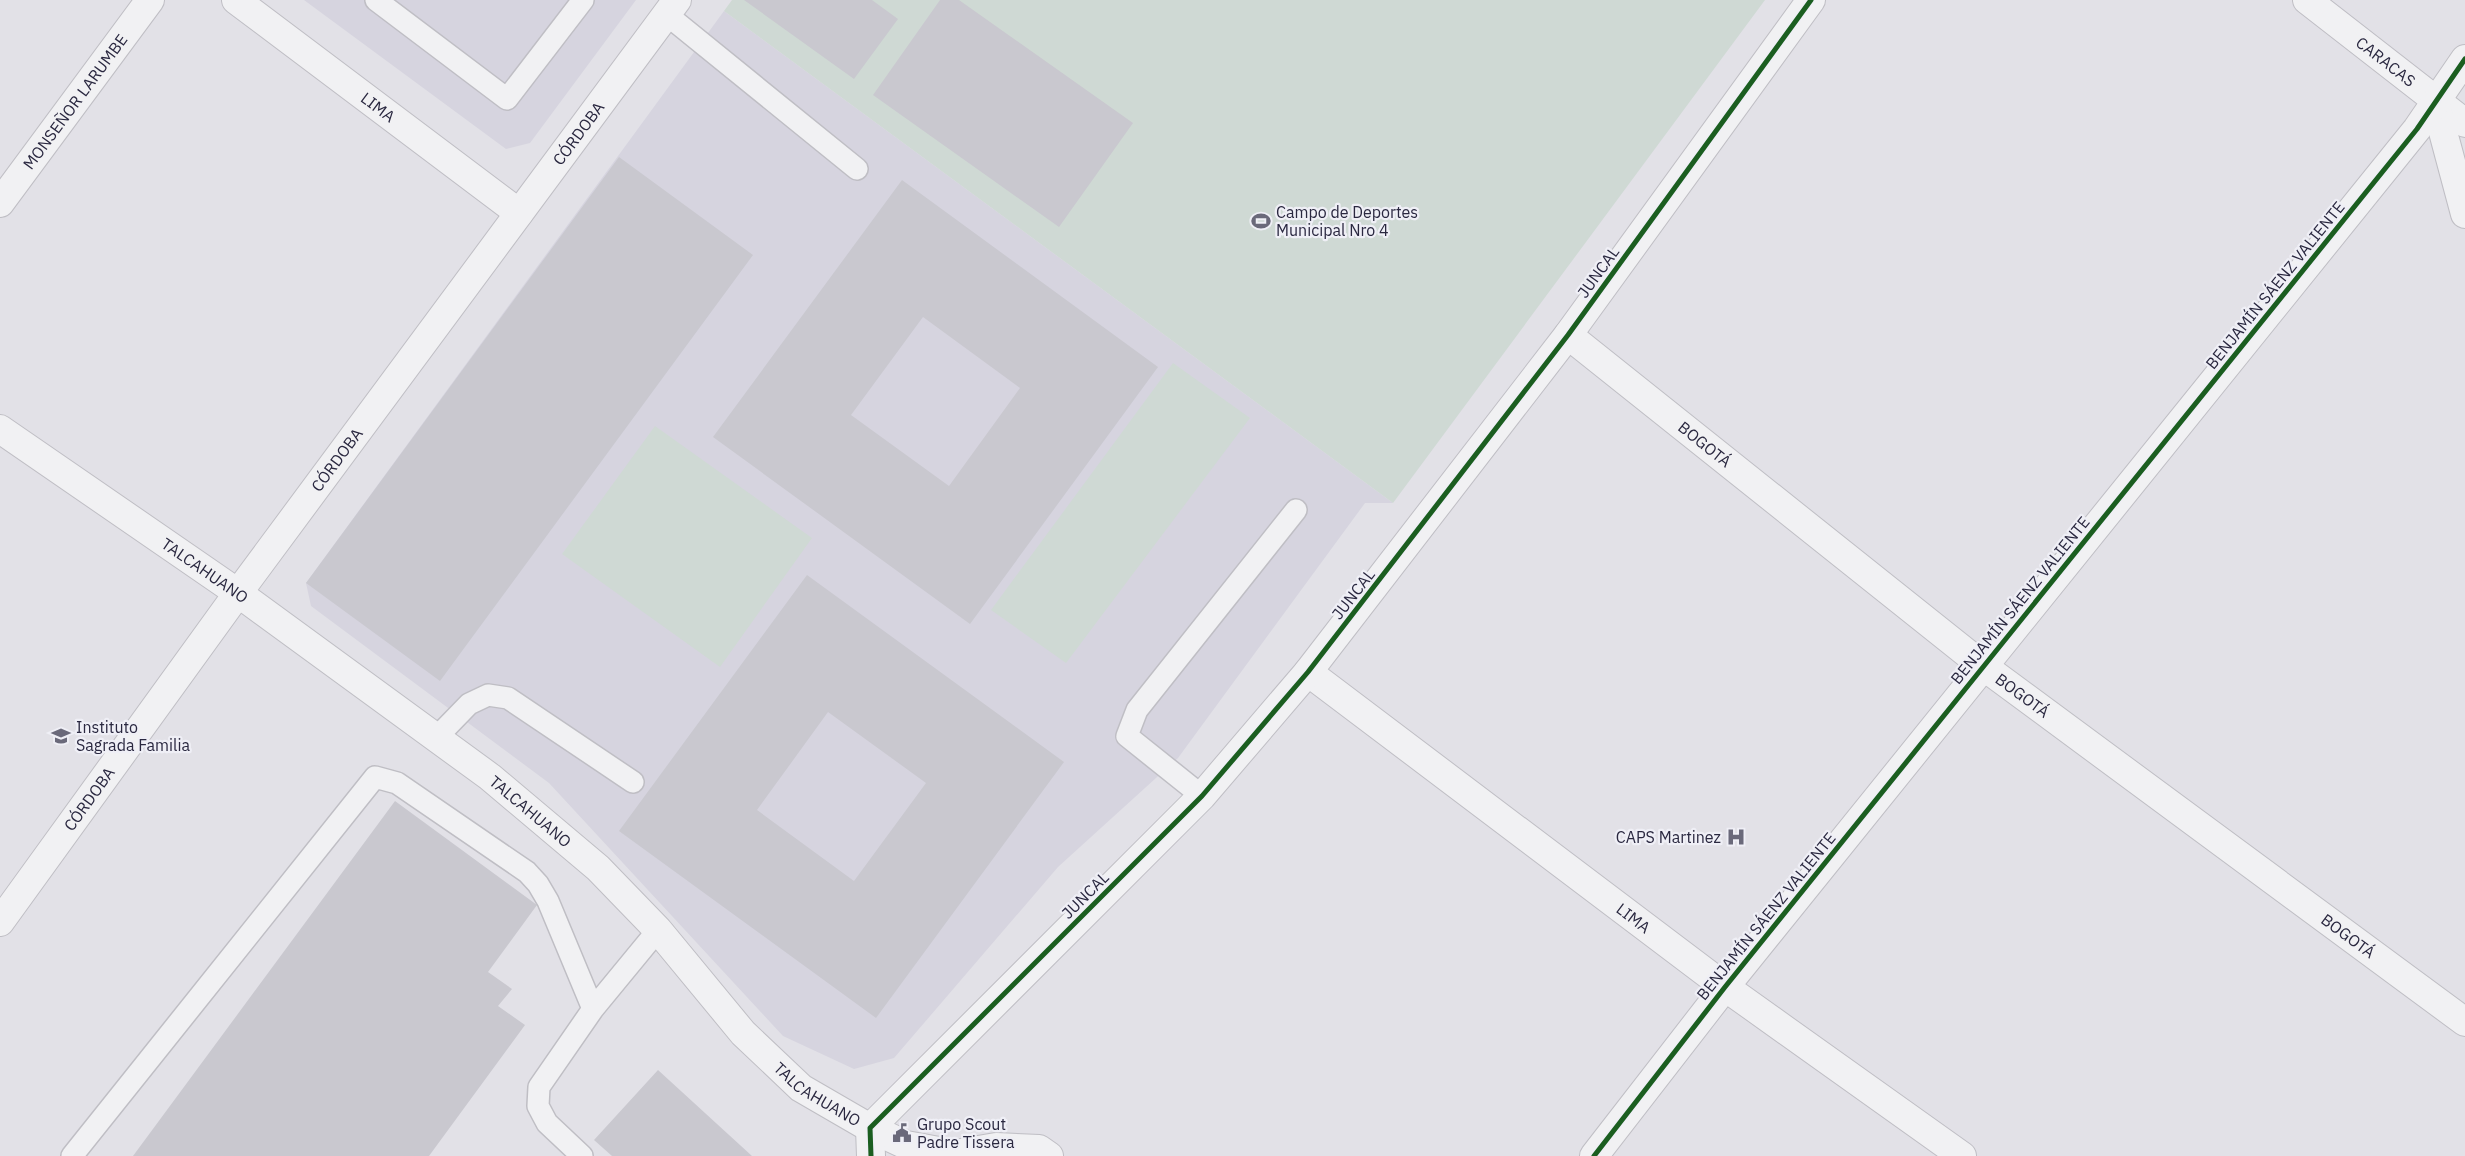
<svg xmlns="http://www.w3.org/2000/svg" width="2465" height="1156" font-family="'IBM Plex Sans',sans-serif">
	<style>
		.built { fill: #d6d4df }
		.green { fill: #cfd9d4 }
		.building { fill: #c9c8cf; fill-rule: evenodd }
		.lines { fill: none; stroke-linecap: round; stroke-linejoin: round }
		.lane-casing { stroke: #bfbec4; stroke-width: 24 }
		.street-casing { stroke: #bfbec4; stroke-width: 30 }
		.lane { stroke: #f1f1f3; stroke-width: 21 }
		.street { stroke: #f1f1f3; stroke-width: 28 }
		.cycleway-casing { stroke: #efeff6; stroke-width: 8 }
		.cycleway { stroke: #1b5e20; stroke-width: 5 }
		.labels { text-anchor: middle; stroke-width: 4.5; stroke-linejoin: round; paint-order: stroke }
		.street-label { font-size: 16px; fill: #2a2840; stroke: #efeff6 }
		.poi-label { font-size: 16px; fill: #2a2840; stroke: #efeff6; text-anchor: start }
	</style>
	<rect width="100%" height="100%" fill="#e2e1e7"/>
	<path class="built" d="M 304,0 L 636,0 L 530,143 L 506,149 Z
		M 724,11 L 1393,503 L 1365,503 L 1178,758 L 1058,867 L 894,1058 L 854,1069 L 783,1036 L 549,783 L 311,606 L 306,583 Z"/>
	<path class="green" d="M 732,0 L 1765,0 L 1393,503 L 724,11 Z
		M 1173,363 L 1250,418 L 1066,663 L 991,610 Z
		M 655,426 L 812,538 L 720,667 L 562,554 Z"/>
	<path class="building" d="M 744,0 L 872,0 L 898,19 L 854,79 Z
		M 940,0 L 959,0 L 1133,123 L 1059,227 L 873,95 Z
		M 619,157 L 753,255 L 440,681 L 306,583 Z
		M 902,180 L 1158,367 L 970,624 L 713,437 ZM 923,317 L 1020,388 L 949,486 L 851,415 Z
		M 807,575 L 1064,762 L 876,1018 L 619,831 ZM 828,712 L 926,783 L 854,881 L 757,810 Z
		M 395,801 L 537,905 L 488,972 L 512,989 L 498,1006 L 525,1025 L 429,1156 L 133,1156 Z
		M 658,1070 L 752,1156 L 612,1156 L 594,1140 Z"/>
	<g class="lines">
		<g class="lane-casing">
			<path id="lane" d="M 376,0 L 507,99 L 583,0
				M 666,14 L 857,169
				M 436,738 L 469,704 L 488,695 L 508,698 L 633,782
				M 1202,796 L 1127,736 L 1137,710 L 1296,510
				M 72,1156 L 375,777 L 397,783 L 527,872 L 538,884 L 548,901 L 593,1009
				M 582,1156 L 547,1123 L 538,1106 L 539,1087 L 593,1009 L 658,930"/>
		</g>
		<g class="street-casing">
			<g id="street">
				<path id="s1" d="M 236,0 L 519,213"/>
				<path id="s2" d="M 2307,0 L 2465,123"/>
				<path d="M 2435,102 L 2465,214"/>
				<path id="s3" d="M 0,203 L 150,0"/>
				<path id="s4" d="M 1568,335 L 1983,666 L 2465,1022"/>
				<path id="s5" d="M 0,429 L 238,593 L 490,777 L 598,868 L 658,930 L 743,1033 L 801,1088 L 870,1128 L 906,1145 L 955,1154 L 996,1147 L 1039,1149 L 1049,1156"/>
				<path id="s6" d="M 1308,672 L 1725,987 L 1962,1156"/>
				<path id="s7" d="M 0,922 L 238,593 L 677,0"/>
				<path d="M 871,1156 L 870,1128 L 1202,796 L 1308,672 L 1568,335 L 1811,0"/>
				<path d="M 1594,1156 L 1725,987 L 2417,129 L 2465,59"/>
			</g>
		</g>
		<use href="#lane" class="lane"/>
		<use href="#street" class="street"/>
		<g class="cycleway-casing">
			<path id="cycleway" d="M 871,1156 L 870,1128 L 1202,796 L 1308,672 L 1568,335 L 1811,0
				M 1594,1156 L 1725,987 L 2417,129 L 2465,59"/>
		</g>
		<use href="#cycleway" class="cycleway"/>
	</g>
	<defs>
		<g id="stadium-bare" transform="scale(1.5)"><path d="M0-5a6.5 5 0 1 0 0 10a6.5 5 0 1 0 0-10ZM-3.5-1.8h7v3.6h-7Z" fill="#6a697a" stroke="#efeff6" stroke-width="2.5" paint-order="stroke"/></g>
		<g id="school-bare" transform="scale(1.5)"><path d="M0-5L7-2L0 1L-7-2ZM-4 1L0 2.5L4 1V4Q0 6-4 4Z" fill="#6a697a" stroke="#efeff6" stroke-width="2.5" paint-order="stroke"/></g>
		<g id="hospital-bare" transform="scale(1.5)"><path d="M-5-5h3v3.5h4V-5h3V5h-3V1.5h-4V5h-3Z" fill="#6a697a" stroke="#efeff6" stroke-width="2.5" paint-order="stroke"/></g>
		<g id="civic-bare" transform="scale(1.5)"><path d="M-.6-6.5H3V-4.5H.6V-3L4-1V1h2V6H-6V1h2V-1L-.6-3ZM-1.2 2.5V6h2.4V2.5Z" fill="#6a697a" stroke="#efeff6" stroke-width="2.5" paint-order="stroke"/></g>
	</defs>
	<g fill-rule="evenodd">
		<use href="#stadium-bare" x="1261" y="221"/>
		<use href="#school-bare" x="61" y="736"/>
		<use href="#hospital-bare" x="1736" y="837"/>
		<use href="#civic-bare" x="902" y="1133"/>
	</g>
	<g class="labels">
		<g class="street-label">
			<text dy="6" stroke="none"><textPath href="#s2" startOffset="100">CARACAS</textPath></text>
			<text dy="6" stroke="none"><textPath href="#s3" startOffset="126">MONSEÑOR LARUMBE</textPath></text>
			<text dy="6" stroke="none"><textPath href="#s1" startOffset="178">LIMA</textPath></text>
			<text dy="6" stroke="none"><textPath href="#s7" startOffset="978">CÓRDOBA</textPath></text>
			<text transform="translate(1598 272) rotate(-54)" y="6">JUNCAL</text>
			<text transform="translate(2275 285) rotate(-51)" y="6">BENJAMÍN SÁENZ VALIENTE</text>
			<text dy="6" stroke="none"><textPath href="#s4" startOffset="175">BOGOTÁ</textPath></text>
			<text dy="6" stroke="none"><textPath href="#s7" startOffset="572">CÓRDOBA</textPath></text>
			<text dy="6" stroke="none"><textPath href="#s5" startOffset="249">TALCAHUANO</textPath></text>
			<text transform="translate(1353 594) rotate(-52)" y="6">JUNCAL</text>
			<text transform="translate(2020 600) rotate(-51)" y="6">BENJAMÍN SÁENZ VALIENTE</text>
			<text dy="6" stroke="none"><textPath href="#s4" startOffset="580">BOGOTÁ</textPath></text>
			<text dy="6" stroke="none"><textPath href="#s7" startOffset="152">CÓRDOBA</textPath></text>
			<text dy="6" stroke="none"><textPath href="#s5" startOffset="654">TALCAHUANO</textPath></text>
			<text transform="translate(1085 895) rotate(-45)" y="6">JUNCAL</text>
			<text transform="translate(1766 916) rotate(-51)" y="6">BENJAMÍN SÁENZ VALIENTE</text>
			<text dy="6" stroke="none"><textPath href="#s6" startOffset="408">LIMA</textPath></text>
			<text dy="6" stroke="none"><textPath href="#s4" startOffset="985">BOGOTÁ</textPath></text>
			<text dy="6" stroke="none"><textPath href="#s5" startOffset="1059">TALCAHUANO</textPath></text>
		</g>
		<g class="poi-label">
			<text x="1276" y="218">Campo de Deportes<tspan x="1276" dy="18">Municipal Nro 4</tspan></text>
			<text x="76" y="733">Instituto<tspan x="76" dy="18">Sagrada Familia</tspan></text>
			<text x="1721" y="843" text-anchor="end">CAPS Martinez</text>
			<text x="917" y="1130">Grupo Scout<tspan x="917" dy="18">Padre Tissera</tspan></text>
		</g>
	</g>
</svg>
